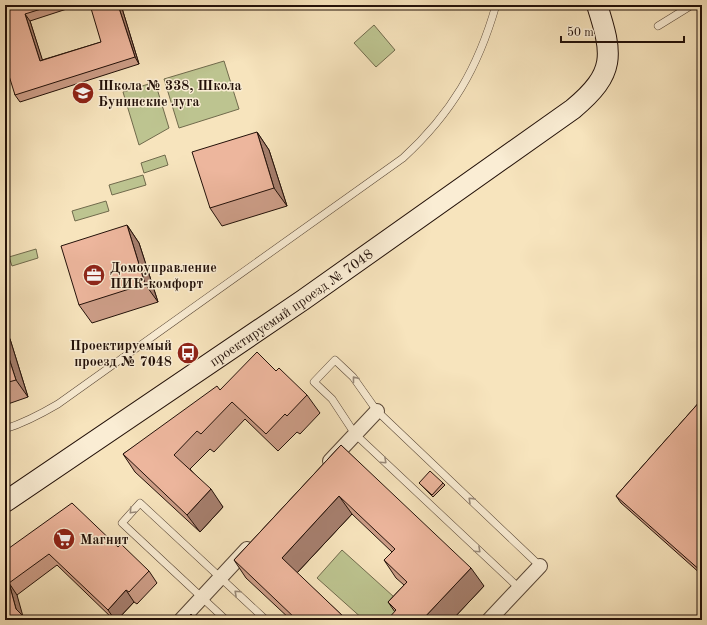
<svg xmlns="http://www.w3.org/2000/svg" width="707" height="625" font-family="'Old Standard TT',serif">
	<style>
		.green { fill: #bdc490; stroke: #706a4c }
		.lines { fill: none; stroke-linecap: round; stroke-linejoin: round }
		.lane-casing { stroke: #584636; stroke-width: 8 }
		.street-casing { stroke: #584636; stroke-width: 16 }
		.secondary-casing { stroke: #231109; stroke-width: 22 }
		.lane { stroke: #faedd4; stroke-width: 7 }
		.street { stroke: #faedd4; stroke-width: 14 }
		.secondary { stroke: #faedd4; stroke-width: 20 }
		.wall { fill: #cc9d87; stroke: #231109 }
		.shaded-wall { fill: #a67f6e; stroke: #231109 }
		.building { fill: #edb69d; stroke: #231109 }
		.oneway { stroke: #998a79 }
		.labels { text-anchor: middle; stroke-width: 3; stroke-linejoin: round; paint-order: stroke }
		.poi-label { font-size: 14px; font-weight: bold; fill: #231109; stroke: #faedd4; text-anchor: start }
		.street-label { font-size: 14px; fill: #231109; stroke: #faedd4 }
	</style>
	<rect width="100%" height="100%" fill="#f7e4bd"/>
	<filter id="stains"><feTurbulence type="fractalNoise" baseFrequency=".005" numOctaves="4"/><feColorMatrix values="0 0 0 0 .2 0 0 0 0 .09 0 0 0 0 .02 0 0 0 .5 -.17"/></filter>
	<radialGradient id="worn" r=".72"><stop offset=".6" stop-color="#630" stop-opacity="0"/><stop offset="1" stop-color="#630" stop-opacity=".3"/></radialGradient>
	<path class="green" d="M 374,25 L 395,50 L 376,67 L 354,43 Z
		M 224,61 L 239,109 L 179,128 L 164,79 Z
		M 155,82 L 169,128 L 139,145 L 123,92 Z
		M 165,155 L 168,165 L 144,173 L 141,163 Z
		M 143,175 L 146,185 L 112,195 L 109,185 Z
		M 106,201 L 109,211 L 75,221 L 72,211 Z
		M 36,249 L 38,258 L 12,266 L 9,257 Z
		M 342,550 L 404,606 L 391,620 L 364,620 L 317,578 Z"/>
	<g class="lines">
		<g class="lane-casing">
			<path id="lane" d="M 658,26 L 692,5
				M 5,429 C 24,423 41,414 58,404 L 403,158 C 452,113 478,68 496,5
				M 519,588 L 355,434 L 332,399 L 314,382 L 335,360 L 353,377 L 377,411 L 540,566
				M 226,620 L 122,523 L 140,503 L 266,620"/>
		</g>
		<g class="street-casing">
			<path id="street" d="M 330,461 L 377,411
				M 181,620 L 247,549
				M 489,620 L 540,566"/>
		</g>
		<g class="secondary-casing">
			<g id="secondary">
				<path id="s1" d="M 5,502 L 303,300 L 573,109 C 616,73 613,55 597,5"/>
			</g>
		</g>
		<use href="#lane" class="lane"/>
		<use href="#street" class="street"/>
		<use href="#secondary" class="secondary"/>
	</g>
	<path class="wall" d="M 5,5 L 79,5 L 30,21 L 42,60 L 101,42 L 121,5 L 139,64 L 20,102 L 15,95 Z
		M 257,132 L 269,150 L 287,206 L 222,226 L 210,208 Z
		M 127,225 L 139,243 L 158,302 L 92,323 L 79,305 Z
		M 5,332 L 10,339 L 28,397 L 5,405 Z
		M 276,371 L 307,395 L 320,413 L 300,434 L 297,432 L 278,451 L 245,419 L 214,452 L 210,449 L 190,469 L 223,507 L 200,532 L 135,472 L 123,454 L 220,390 Z
		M 702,399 L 702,575 L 621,503 L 616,496 Z
		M 341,445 L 484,586 L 452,620 L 387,620 L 395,612 L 388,602 L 404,585 L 396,578 L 384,560 L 392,552 L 352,514 L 297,573 L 347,620 L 291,620 L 246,578 L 234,560 Z
		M 419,483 L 443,483 L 445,485 L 433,497 Z
		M 118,547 L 149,571 L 157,583 L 137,604 L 134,602 L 117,620 L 114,620 L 57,565 L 17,595 L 5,620 L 5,551 Z"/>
	<path class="shaded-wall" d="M 118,5 L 121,5 L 139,64 L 135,57 Z
		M 25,14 L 30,21 L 45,68 L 40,61 Z
		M 257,132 L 269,150 L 287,206 L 274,188 Z
		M 127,225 L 139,243 L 158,302 L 145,284 Z
		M 5,332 L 10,339 L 28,397 L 16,380 L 5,346 Z
		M 211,489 L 223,507 L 200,532 L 187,515 Z
		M 339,496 L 352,514 L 294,576 L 282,558 Z
		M 471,568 L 484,586 L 452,620 L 422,620 Z
		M 9,583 L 17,595 L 24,620 L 16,609 Z
		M 126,590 L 134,602 L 117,620 L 115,620 L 108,610 Z"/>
	<path class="building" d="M 5,5 L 54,5 L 25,14 L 40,61 L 101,42 L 90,5 L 118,5 L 135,57 L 15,95 L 5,63 Z
		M 257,132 L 274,188 L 210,208 L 192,152 Z
		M 127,225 L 145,284 L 79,305 L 61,246 Z
		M 5,346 L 16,380 L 5,383 Z
		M 257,352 L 276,371 L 279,368 L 307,395 L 287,416 L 285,414 L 266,434 L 232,402 L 201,434 L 197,431 L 174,455 L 211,489 L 187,515 L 123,454 L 217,386 L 220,390 Z
		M 702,399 L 702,572 L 616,496 Z
		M 341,445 L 471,568 L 422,620 L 387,620 L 396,610 L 388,602 L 407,582 L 384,560 L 395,549 L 339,496 L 282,558 L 347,620 L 297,620 L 234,560 Z
		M 430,471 L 443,483 L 432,495 L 419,483 Z
		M 72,503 L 118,547 L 121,544 L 149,571 L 129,592 L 126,590 L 108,610 L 49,554 L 9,583 L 16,609 L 27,620 L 5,620 L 5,551 Z
		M 191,614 L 197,620 L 186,620 Z
		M 525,615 L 530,620 L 521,620 Z"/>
	<defs><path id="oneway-chevron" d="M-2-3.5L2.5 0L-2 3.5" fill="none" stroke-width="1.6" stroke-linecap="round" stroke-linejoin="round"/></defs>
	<g class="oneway">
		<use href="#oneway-chevron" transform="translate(355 379) rotate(-128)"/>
		<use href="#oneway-chevron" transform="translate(384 461) rotate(43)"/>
		<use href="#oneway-chevron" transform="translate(471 500) rotate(-136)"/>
		<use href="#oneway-chevron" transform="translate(132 511) rotate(133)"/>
		<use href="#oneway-chevron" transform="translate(478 550) rotate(43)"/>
		<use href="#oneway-chevron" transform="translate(237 593) rotate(-137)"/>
	</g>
	<defs>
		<g id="school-disc" transform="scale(1.15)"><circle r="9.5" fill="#8f2418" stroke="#faedd4"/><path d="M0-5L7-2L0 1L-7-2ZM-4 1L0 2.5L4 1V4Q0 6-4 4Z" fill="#fff"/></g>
		<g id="office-disc" transform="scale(1.15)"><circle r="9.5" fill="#8f2418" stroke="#faedd4"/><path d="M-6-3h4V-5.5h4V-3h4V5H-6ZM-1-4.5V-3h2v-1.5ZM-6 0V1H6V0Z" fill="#fff"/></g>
		<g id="bus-disc" transform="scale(1.15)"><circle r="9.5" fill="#8f2418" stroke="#faedd4"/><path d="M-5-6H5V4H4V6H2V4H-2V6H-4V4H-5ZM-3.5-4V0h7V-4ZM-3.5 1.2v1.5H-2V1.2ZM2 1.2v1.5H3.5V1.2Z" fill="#fff"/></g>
		<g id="supermarket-disc" transform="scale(1.15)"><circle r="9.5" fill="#8f2418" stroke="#faedd4"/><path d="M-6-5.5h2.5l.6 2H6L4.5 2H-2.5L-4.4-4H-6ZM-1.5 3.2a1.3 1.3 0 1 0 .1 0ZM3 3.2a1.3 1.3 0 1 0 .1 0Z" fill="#fff"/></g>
	</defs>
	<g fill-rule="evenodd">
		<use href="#school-disc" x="83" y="93"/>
		<use href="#office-disc" x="94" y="275"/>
		<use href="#bus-disc" x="188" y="353"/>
		<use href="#supermarket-disc" x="64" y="539"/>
	</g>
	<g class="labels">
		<g class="poi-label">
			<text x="98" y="90">Школа № 338, Школа<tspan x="98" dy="16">Бунинские луга</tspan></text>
			<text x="110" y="272">Домоуправление<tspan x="110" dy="16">ПИК-комфорт</tspan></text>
			<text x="172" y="350" text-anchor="end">Проектируемый<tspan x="172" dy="16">проезд № 7048</tspan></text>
			<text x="80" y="544">Магнит</text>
		</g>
		<g class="street-label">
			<text dy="5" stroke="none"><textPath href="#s1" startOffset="346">проектируемый проезд № 7048</textPath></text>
		</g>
	</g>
	<rect width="707" height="625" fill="none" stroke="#f7e4bd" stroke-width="20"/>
	<rect x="6" y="6" width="695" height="613" fill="none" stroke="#231109" stroke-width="2"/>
	<rect x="10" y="10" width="687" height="605" fill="none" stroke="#231109"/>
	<path d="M561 36v6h123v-6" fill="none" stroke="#231109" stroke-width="2"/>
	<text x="567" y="36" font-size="12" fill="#231109" stroke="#faedd4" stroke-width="3" paint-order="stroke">50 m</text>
	<rect width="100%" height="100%" filter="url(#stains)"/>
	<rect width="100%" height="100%" fill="url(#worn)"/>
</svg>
